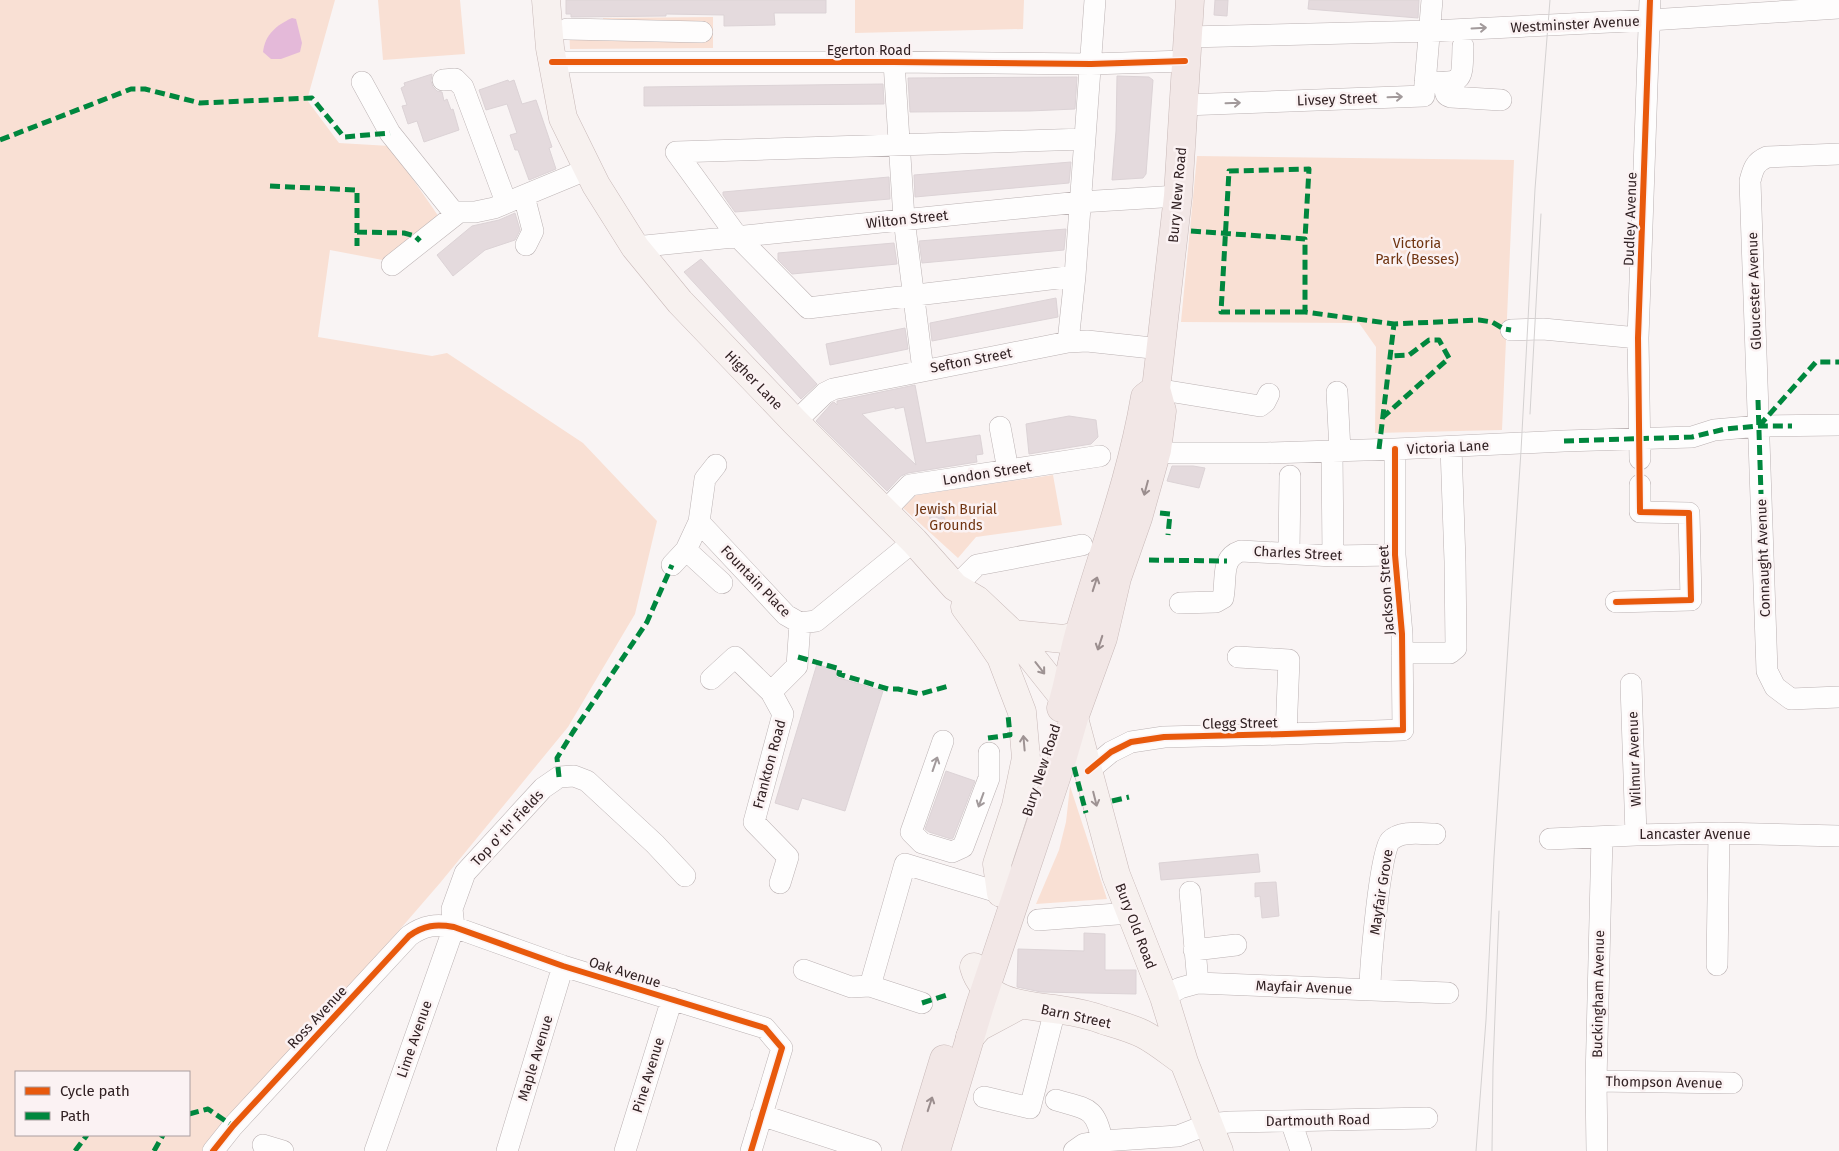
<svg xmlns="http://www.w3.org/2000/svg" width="1839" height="1151" font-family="'Fira Sans',sans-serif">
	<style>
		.green { fill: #f9e0d4; fill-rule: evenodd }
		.water { fill: #e4b9d9 }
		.building { fill: #e4dadd; stroke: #dcd3d6; fill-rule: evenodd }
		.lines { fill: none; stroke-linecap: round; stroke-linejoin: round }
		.minor-casing { stroke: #bbb2b3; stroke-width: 22 }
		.major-casing { stroke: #c8b9b8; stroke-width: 29 }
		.highway-casing { stroke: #c8b9b8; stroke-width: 29 }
		.minor { stroke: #fefdfd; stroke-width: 21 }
		.major { stroke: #f7f1ef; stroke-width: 28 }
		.highway { stroke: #f2e7e6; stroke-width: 28 }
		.tram { stroke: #d4d1d1; stroke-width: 1 }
		.quiet { stroke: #00873e; stroke-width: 5; stroke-dasharray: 10 5; stroke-linecap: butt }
		.cycleway-casing { stroke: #fbf2f3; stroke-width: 9 }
		.cycleway { stroke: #e8590c; stroke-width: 6 }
		.oneway { stroke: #a29a9b }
		.oneway2 { stroke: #9b8e8e }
		.oneway3 { stroke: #9e9393 }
		.labels { text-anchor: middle; stroke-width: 5; stroke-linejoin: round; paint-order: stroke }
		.street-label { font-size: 14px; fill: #312123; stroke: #fbf2f3 }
		.park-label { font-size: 14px; fill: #6f330f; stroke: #fbf2f3 }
	</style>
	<rect width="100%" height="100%" fill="#f9f4f4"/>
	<path class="green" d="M 0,0 L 335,0 L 307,100 L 339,143 L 390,146 L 439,217 L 388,261 L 330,250 L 318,337 L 432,356 L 447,353 L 583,443 L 657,521 L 635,614 L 568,727 L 440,883 L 319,1023 L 206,1151 L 0,1151 ZM 16,1072 L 189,1072 L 189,1135 L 16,1135 Z
		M 378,0 L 460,0 L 465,54 L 383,60 Z
		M 855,0 L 1024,0 L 1023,29 L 855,33 Z
		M 713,17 L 713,48 L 570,49 L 569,24 L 603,23 L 603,18 Z
		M 1197,156 L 1514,160 L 1502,430 L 1375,433 L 1376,347 L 1359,323 L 1181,322 Z
		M 1053,475 L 1062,525 L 976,537 L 958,558 L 903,508 L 916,495 Z
		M 1070,786 L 1107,899 L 1036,904 L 1059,850 L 1066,822 Z"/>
	<path class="water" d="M 292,18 L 296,19 L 302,43 L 300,52 L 281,59 L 271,59 L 263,52 C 265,34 277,25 292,18 Z"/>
	<path class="building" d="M 566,0 L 826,0 L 826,13 L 774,13 L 775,25 L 724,26 L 724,15 L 666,14 L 666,16 L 571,17 L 571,14 L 566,14 Z
		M 1215,0 L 1228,0 L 1227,16 L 1214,15 Z
		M 1309,0 L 1419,0 L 1418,18 L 1308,9 Z
		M 432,74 L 431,81 L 433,87 L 437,91 L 442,92 L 444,101 L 447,99 L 451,110 L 453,109 L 459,130 L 424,142 L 417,121 L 408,124 L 402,106 L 407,105 L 401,88 L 405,86 L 404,83 Z
		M 1117,76 L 1149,77 L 1153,80 L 1146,174 L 1143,178 L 1112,180 L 1116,131 Z
		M 1077,77 L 1075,109 L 1029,111 L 910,112 L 908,78 Z
		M 508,80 L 509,82 L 514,80 L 522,104 L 536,100 L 552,147 L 549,148 L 556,169 L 529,180 L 518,150 L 515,150 L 510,135 L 517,133 L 507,104 L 486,110 L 479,90 Z
		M 883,84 L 884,104 L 644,106 L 644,87 Z
		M 1071,162 L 1069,183 L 915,197 L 914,175 Z
		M 889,177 L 890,199 L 735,212 L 723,195 L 723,192 Z
		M 515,213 L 520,230 L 515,240 L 485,250 L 453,276 L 437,255 L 472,226 L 499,220 Z
		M 1066,229 L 1064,250 L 922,263 L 919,241 Z
		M 894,243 L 897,264 L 792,274 L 778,260 L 778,253 Z
		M 701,259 L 817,384 L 801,399 L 684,272 Z
		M 1056,298 L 1058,317 L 932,341 L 930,323 Z
		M 905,328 L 908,349 L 830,365 L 826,344 Z
		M 915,385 L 926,443 L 980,435 L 983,454 L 976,455 L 977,462 L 908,473 L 901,476 L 887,491 L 816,421 L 832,403 L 834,402 L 837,405 L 837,401 ZM 895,407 L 895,409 L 904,407 L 916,465 L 862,414 Z
		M 1069,416 L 1096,420 L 1098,437 L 1091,444 L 1029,454 L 1026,424 Z
		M 1172,466 L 1193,466 L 1205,468 L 1199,488 L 1167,481 Z
		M 943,507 L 945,527 L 931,529 L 929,508 Z
		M 817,664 L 837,671 L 836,677 L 883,691 L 845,811 L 802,798 L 798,810 L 775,803 Z
		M 946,771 L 975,781 L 953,838 L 951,839 L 929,832 L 925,829 Z
		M 1258,854 L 1260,872 L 1161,880 L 1159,863 Z
		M 1276,882 L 1279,916 L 1262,918 L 1260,896 L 1255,897 L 1255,883 Z
		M 1084,933 L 1105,934 L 1105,970 L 1136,970 L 1136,994 L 1041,992 L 1017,987 L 1018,949 L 1084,951 Z"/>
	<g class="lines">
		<g class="minor-casing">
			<path id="minor" d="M 567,29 L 702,32
				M 1187,37 L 1431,31 L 1650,20 L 1839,8
				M 552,62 L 894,62 L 1091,64 L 1185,61
				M 894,62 L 904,219 L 923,370
				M 443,80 L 455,79 L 463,87 L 506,202
				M 362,82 L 390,133 L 455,214
				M 1425,82 C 1464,83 1462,83 1463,46
				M 1446,83 C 1445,89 1443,95 1451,97 L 1501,100
				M 1184,105 L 1424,96 L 1432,0
				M 1839,154 L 1767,157 C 1755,162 1753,169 1750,181 L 1767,671 L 1775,687 L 1791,699 L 1839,697
				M 524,196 L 533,231 L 526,245
				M 635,247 L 1080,202 L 1178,196
				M 392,265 L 459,212 L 475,212 L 494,208 L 588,169
				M 1075,276 L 808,308 L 737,236 L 676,152 L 1085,139
				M 1511,330 L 1543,329 L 1638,338
				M 1068,342 L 1075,276 L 1095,0
				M 1156,389 L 1260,406 L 1265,402 L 1269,394
				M 1337,392 L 1340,451
				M 795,422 L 825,393 L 833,389 L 1068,342 L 1087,341 L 1161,349
				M 1000,427 L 1008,470
				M 1141,448 L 1171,453 L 1267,453 L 1395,449 L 1564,441 L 1692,437 L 1714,430 L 1759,426 L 1839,425
				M 1332,451 L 1333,556
				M 1640,459 L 1638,338 L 1650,0
				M 716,465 L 705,479 L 699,522 L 786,615 L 800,623 L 816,621 L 914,541
				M 884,512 L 910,485 L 1100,456
				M 686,550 L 722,583
				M 1289,553 L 1290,476
				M 672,565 L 686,550 L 699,522
				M 955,587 L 977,565 L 1082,545
				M 1616,602 L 1691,600 L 1689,513 L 1640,512 L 1640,485
				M 1180,603 L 1216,602 L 1223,598 C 1227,578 1220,558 1241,551 L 1333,556 L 1395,555
				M 1402,653 L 1450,653 L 1456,648 L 1455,561 L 1451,447
				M 1238,657 L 1289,660 L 1286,734
				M 711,679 L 735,657 L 771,692 L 797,666 L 800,623
				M 1631,684 L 1636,835
				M 771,692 L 783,714 L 754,822 L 788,857 L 780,883
				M 943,741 L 911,832 L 922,843 L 952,852 L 963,847 L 989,778 L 989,753
				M 1088,771 L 1111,752 L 1131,742 L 1164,737 L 1286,734 L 1403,730 L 1402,634 L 1395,555 L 1395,449
				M 1550,839 L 1636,835 L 1719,833 L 1839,836
				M 1190,892 L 1198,983
				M 1038,920 L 1130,913
				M 1194,950 L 1236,945
				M 1717,965 L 1719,833
				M 804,970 L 851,987 L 870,986 L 905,864 L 1001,893
				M 870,986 L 922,1003
				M 1370,990 C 1370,969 1380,851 1390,841 C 1401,830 1422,834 1435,834
				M 1164,997 L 1180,988 L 1198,983 L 1448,993
				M 1596,1081 L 1732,1083
				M 984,1097 L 1030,1108 L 1055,1010
				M 1056,1100 C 1086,1109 1096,1106 1102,1141
				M 761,1115 L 871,1151
				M 1291,1121 L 1301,1151
				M 263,1145 L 283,1151
				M 213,1151 L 233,1126 L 409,936 C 424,925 436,924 454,927 L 563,966 L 765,1028 L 782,1048 L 751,1151
				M 375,1151 L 454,927 L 452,909 L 465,873 L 543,788 L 559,777 L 574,776 L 587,781 L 655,844 L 685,876
				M 507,1151 L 563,966
				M 625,1151 L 672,999
				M 1074,1151 L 1084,1144 L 1102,1141 L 1178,1136 L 1209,1124 L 1230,1122 L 1427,1118
				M 1597,1151 L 1596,1081 L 1602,837"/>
		</g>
		<g class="major-casing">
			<path id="major" d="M 546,0 L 550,48 L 563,118 L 596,185 L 635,247 L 680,302 L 795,422 L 914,541 L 955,587 L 977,600 L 1013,634 L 1064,698 L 1074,718 L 1116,875 L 1164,997 L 1184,1062 L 1219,1151
				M 965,607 L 986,635 L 1001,657 L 1022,712 L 1026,758 L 1016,806 L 997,864 L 1001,893
				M 1013,634 L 1064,639 L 1079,635
				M 974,967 C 985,1006 1029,1005 1061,1010 C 1075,1012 1090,1015 1103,1020 C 1116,1024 1131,1028 1143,1034 C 1157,1041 1171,1053 1184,1062
				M 970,1037 L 979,1027 L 1020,1005"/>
		</g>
		<g class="highway-casing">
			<path id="highway" d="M 1061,708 C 1069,684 1072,658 1079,634 C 1102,554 1131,480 1145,397 L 1153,391
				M 916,1151 L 944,1059
				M 936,1151 L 980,1005 L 1061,763 L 1074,718 L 1103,638 L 1117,578 L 1138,518 L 1157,450 L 1162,411 L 1156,389 L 1178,196 L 1190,0"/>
		</g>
		<use href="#minor" class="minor"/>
		<use href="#major" class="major"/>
		<use href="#highway" class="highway"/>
		<path class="tram" d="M 1530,414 L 1541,214
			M 1476,1151 L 1486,1020 L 1494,857 L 1521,451 L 1535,189 L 1550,0
			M 1492,1151 L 1493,1067 L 1499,911"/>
		<path class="quiet" d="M 0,140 L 131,89 L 145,89 L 200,103 L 312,98 L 344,137 L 390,133
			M 270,186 L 357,190 L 357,246
			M 1191,231 L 1305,239 L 1305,312 L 1394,324
			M 357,232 L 404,233 L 415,236 L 420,241
			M 1305,312 L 1221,312 L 1229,171 L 1309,169 L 1305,239
			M 1758,400 L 1761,494
			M 1382,418 L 1449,358 L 1439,340 L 1429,340 L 1409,355 L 1389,356
			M 1759,426 L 1816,362 L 1839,362
			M 1564,441 L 1692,437 L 1725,429 L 1759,426 L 1792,426
			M 1379,449 L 1394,324 L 1479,320 L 1492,322 L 1504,329 L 1511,330
			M 1160,513 L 1170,514 L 1168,535
			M 1149,560 L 1227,561
			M 798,657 L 840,669 L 839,674 L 888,689 L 898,689 L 920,694 L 949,686
			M 988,738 L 1010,735 L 1008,715
			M 1074,767 L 1086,813
			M 559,777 L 557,758 L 573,732 L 647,622 L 672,565
			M 1112,801 L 1129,797
			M 922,1003 L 950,994
			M 189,1114 L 208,1109 L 233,1126
			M 75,1151 L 87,1135
			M 154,1151 L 163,1135"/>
		<g class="cycleway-casing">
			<path id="cycleway" d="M 552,62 L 894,62 L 1091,64 L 1185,61
				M 1616,602 L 1691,600 L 1689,513 L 1640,512 L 1638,338 L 1650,0
				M 1088,771 L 1111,752 L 1131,742 L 1164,737 L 1286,734 L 1403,730 L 1402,634 L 1395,555 L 1395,449
				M 213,1151 L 233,1126 L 409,936 C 424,925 436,924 454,927 L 563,966 L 765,1028 L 782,1048 L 751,1151"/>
		</g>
		<use href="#cycleway" class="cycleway"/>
	</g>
	<defs><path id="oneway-shaft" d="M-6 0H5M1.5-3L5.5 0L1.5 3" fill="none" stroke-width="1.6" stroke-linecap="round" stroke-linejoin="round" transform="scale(1.25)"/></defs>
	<g class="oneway">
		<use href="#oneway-shaft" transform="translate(1479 28) rotate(-3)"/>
		<use href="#oneway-shaft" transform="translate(1395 97) rotate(-2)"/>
		<use href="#oneway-shaft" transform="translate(1233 103) rotate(-2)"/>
		<use href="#oneway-shaft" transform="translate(935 764) rotate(-71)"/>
		<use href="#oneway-shaft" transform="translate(981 800) rotate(110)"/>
	</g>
	<g class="oneway2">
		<use href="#oneway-shaft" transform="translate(1146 488) rotate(105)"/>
		<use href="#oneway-shaft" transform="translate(1095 584) rotate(-72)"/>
		<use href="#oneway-shaft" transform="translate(1100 643) rotate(108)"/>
		<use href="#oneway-shaft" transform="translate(930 1104) rotate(-72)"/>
	</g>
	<g class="oneway3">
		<use href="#oneway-shaft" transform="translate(1040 668) rotate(52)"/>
		<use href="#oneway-shaft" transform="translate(1024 743) rotate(-95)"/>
		<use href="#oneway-shaft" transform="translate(1095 799) rotate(76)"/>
	</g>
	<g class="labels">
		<g class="street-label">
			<text transform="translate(1575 24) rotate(-3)" y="5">Westminster Avenue</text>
			<text x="869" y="55">Egerton Road</text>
			<text transform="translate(1337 99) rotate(-2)" y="5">Livsey Street</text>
			<text transform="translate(1177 195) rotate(-85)" y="5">Bury New Road</text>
			<text transform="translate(907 219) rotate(-6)" y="5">Wilton Street</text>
			<text transform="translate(1630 219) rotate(-88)" y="5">Dudley Avenue</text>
			<text transform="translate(1754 291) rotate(-92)" y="5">Gloucester Avenue</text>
			<text transform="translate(971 360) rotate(-11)" y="5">Sefton Street</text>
			<text transform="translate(754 380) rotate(46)" y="5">Higher Lane</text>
			<text transform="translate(1448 447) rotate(-3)" y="5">Victoria Lane</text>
			<text transform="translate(987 473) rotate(-9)" y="5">London Street</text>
			<text transform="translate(1298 553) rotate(3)" y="5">Charles Street</text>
			<text transform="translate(1763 558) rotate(-92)" y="5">Connaught Avenue</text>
			<text transform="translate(756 581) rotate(46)" y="5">Fountain Place</text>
			<text transform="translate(1386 590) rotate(-94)" y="5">Jackson Street</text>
			<text transform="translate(1240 723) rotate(-1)" y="5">Clegg Street</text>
			<text transform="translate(1634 759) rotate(-92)" y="5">Wilmur Avenue</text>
			<text transform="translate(769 764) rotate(-75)" y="5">Frankton Road</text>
			<text transform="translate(1041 770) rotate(-72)" y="5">Bury New Road</text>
			<text transform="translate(507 828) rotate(-47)" y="5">Top o' th' Fields</text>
			<text x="1695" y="839">Lancaster Avenue</text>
			<text transform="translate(1381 892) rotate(-81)" y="5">Mayfair Grove</text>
			<text transform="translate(1136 926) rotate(69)" y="5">Bury Old Road</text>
			<text transform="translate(625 972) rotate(17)" y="5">Oak Avenue</text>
			<text transform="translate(1304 987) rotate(2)" y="5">Mayfair Avenue</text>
			<text transform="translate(1598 994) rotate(-89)" y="5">Buckingham Avenue</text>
			<text transform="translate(1076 1016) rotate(12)" y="5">Barn Street</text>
			<text transform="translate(317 1017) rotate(-47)" y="5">Ross Avenue</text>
			<text transform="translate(414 1039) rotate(-71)" y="5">Lime Avenue</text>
			<text transform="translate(535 1058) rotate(-73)" y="5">Maple Avenue</text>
			<text transform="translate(648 1075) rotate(-73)" y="5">Pine Avenue</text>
			<text transform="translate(1664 1082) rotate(1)" y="5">Thompson Avenue</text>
			<text transform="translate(1318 1120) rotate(-1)" y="5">Dartmouth Road</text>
		</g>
		<g class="park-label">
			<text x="1417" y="248">Victoria<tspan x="1417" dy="16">Park (Besses)</tspan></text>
			<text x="956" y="514">Jewish Burial<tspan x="956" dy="16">Grounds</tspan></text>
		</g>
	</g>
	<rect x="15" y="1071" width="175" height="65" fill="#fbf2f3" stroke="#aa9ea0"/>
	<rect x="25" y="1087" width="25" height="8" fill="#e8590c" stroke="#aa9ea0"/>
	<text x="60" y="1096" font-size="15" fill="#312123">Cycle path</text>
	<rect x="25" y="1112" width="25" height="8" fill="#00873e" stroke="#aa9ea0"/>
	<text x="60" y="1121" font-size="15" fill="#312123">Path</text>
</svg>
